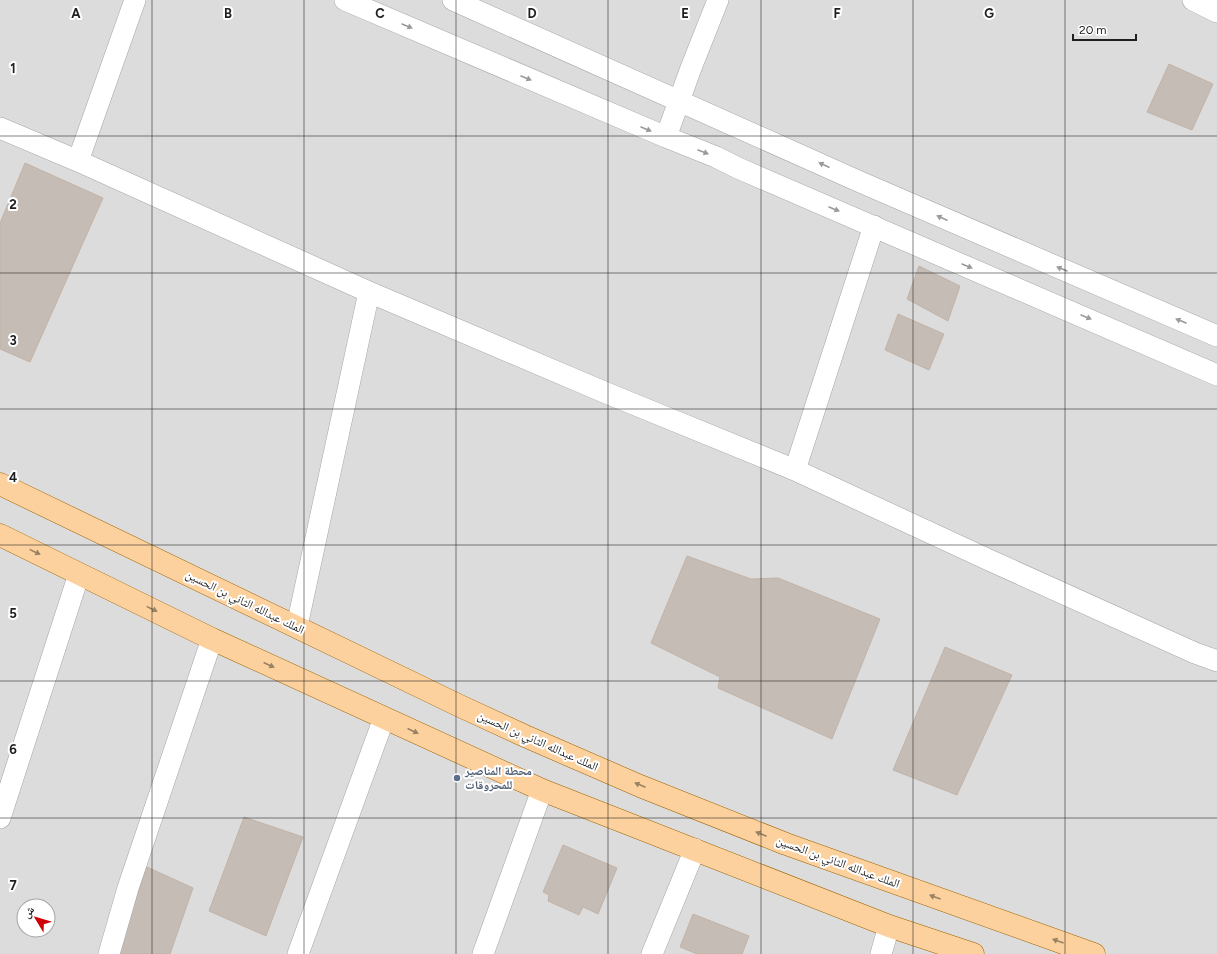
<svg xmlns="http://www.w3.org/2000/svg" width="1217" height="954" font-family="Figtree,'Noto Naskh Arabic',sans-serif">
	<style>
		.residential { fill: #dddcdc; fill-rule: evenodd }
		.building { fill: #c5bcb5; stroke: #c2b3a7 }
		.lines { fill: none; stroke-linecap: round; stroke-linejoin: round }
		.street-casing { stroke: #a6a6a6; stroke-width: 22 }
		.primary-casing { stroke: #9b6300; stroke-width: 23 }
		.street { stroke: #fff; stroke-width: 21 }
		.primary { stroke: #fdd19d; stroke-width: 22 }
		.oneway { fill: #9a9a9a }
		.oneway2 { fill: #998164 }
		.grid { fill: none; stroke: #1f1f1f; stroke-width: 1; stroke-opacity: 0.55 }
		.service-dot { fill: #5c6f8a; stroke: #fff; stroke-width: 1.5 }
		.labels { text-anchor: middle; stroke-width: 4; stroke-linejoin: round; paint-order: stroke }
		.street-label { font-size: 12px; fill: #1f1f1f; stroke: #fff }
		.service-label { font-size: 12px; font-weight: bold; fill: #4e5e75; stroke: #fff; text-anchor: start }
		.grid-label { font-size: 13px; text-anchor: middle; font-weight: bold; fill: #1f1f1f; stroke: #fff; stroke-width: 4; stroke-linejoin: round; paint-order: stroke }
	</style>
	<rect width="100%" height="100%" fill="#f0ece5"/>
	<path class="residential" d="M 0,0 L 1217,0 L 1217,954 L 0,954 ZM 24,906 L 48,906 L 48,930 L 24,930 Z"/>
	<path class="building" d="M 1169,64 L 1213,84 L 1192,130 L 1147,112 Z
		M 25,163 L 103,198 L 30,362 L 0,349 L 0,223 Z
		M 919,266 L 960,286 L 948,321 L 907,299 Z
		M 898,314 L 944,334 L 929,370 L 885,350 Z
		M 687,556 L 751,579 L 778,578 L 880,619 L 832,739 L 718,688 L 720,677 L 651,643 Z
		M 945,647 L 1012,675 L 957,795 L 893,770 Z
		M 244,817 L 303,837 L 266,936 L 209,911 Z
		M 563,845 L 617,868 L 598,914 L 583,907 L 579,915 L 548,901 L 549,895 L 543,892 Z
		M 147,867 L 193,888 L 170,954 L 117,954 Z
		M 693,914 L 749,936 L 742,954 L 697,954 L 680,947 Z"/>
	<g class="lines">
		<g class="street-casing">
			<path id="street" d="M 345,0 L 666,137 L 716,157 L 738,168 L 1217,375
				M 453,0 L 858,181 L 1217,336
				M 1193,0 L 1217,12
				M 0,128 L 78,161 L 369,292 L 604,392 L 795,470 L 989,560 L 1195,653 L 1217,661
				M 666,137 L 691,68 L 718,0
				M 78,161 L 135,0
				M 795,470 L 874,226
				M 297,626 L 369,292
				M 0,818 L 79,574
				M 109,954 L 128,888 L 212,639
				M 298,954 L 384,718
				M 483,954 L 542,790
				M 652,954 L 695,849
				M 881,954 L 889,926"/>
		</g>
		<g class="primary-casing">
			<path id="primary" d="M 0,484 L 460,706 L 525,736 L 640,786 L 786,844 L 1094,954
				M 0,535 L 212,639 L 542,790 L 889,926 L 973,954"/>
		</g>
		<use href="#street" class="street"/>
		<use href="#primary" class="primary"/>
	</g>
	<defs><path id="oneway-solid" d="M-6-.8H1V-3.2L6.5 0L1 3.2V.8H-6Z"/></defs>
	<g class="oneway">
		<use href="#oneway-solid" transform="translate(407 26) rotate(23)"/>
		<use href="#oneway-solid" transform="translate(526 78) rotate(23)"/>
		<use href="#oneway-solid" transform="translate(646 129) rotate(23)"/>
		<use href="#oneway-solid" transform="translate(703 152) rotate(21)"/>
		<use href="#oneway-solid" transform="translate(824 165) rotate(-156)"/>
		<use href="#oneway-solid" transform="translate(834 209) rotate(23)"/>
		<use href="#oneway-solid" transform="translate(942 218) rotate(-156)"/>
		<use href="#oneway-solid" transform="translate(967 266) rotate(23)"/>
		<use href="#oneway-solid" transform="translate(1062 269) rotate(-157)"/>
		<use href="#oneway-solid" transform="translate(1086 317) rotate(23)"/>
		<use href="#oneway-solid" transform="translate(1181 321) rotate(-157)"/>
	</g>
	<g class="oneway2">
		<use href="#oneway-solid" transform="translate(35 552) rotate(26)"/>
		<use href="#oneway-solid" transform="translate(152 609) rotate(26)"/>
		<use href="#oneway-solid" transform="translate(269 665) rotate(25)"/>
		<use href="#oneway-solid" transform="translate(413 731) rotate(24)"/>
		<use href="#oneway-solid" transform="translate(640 785) rotate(-157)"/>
		<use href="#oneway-solid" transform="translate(761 834) rotate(-158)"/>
		<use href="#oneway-solid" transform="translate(935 897) rotate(-160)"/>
		<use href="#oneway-solid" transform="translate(1058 941) rotate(-160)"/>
	</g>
	<path class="grid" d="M 152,0 L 152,954M 304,0 L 304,954M 456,0 L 456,954M 608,0 L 608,954M 761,0 L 761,954M 913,0 L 913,954M 1065,0 L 1065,954M 0,136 L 1217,136M 0,273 L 1217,273M 0,409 L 1217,409M 0,545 L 1217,545M 0,681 L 1217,681M 0,818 L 1217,818"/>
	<circle class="service-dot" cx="457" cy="778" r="4"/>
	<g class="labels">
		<g class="street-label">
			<text transform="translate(245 602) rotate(26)" y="4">الملك عبدالله الثاني بن الحسين</text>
			<text transform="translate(538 741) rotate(24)" y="4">الملك عبدالله الثاني بن الحسين</text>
			<text transform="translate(838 862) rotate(20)" y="4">الملك عبدالله الثاني بن الحسين</text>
		</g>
		<g class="service-label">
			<text x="465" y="775">محطة المناصير<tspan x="465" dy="14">للمحروقات</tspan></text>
		</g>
	</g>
	<g class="grid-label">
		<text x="76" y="18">A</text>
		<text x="228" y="18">B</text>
		<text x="380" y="18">C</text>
		<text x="532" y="18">D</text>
		<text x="685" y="18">E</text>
		<text x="837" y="18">F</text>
		<text x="989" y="18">G</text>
		<text x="13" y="73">1</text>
		<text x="13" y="209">2</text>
		<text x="13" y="345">3</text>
		<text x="13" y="482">4</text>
		<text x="13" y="618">5</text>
		<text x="13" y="754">6</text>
		<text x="13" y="890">7</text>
	</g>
	<g transform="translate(36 918) rotate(308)"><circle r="19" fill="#ffffff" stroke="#a5a5a5"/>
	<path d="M0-3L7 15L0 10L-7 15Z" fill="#cf0005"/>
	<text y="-6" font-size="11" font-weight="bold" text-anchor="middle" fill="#1f1f1f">ش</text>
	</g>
	<path d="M1073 34v6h63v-6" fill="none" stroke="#1f1f1f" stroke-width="2"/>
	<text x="1079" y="34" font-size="12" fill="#1f1f1f" stroke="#ffffff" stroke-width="3" paint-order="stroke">20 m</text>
</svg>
